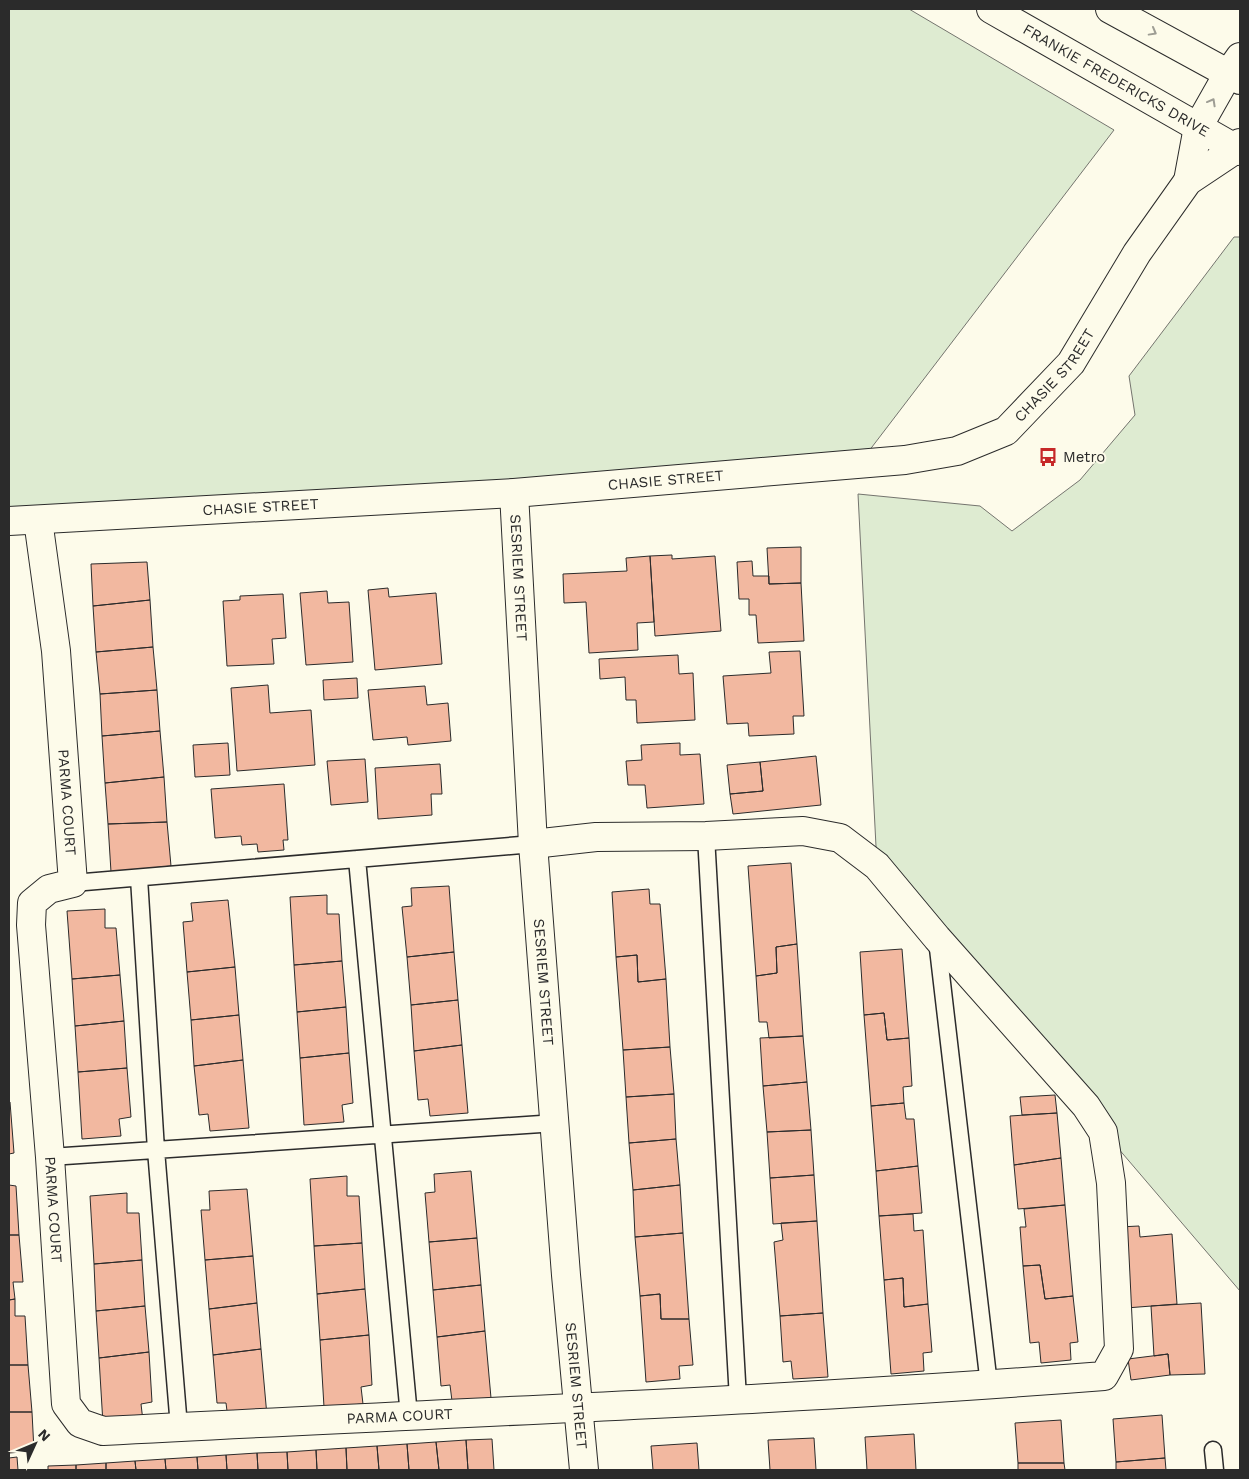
<svg xmlns="http://www.w3.org/2000/svg" width="1249" height="1479" font-family="'Work Sans',sans-serif">
	<style>
		.green { fill: #deebd1; stroke: #74746e }
		.building { fill: #f2b8a0; stroke: #2b2b2b }
		.lines { fill: none; stroke-linecap: round; stroke-linejoin: round }
		.lane-casing { stroke: #2b2b2b; stroke-width: 19 }
		.street-casing { stroke: #2b2b2b; stroke-width: 30 }
		.secondary-casing { stroke: #2b2b2b; stroke-width: 30 }
		.lane { stroke: #fdfbea; stroke-width: 16 }
		.street { stroke: #fdfbea; stroke-width: 28 }
		.secondary { stroke: #fdfbea; stroke-width: 28 }
		.oneway { stroke: #9e9d94 }
		.labels { text-anchor: middle; stroke-width: 4; stroke-linejoin: round; paint-order: stroke }
		.street-label { font-size: 15px; fill: #2b2b2b; stroke: #fdfbea }
		.poi-label { font-size: 15px; fill: #2b2b2b; stroke: #fdfbea; text-anchor: start }
	</style>
	<rect width="100%" height="100%" fill="#fdfbea"/>
	<path class="green" d="M 9,9 L 909,9 L 1114,130 L 859,464 L 9,521 Z
		M 1234,237 L 1240,237 L 1240,1291 L 877,866 L 858,494 L 980,506 L 1012,531 L 1080,480 L 1135,415 L 1129,376 Z"/>
	<path class="building" d="M 801,547 L 801,583 L 769,584 L 767,548 Z
		M 672,555 L 672,559 L 715,556 L 721,631 L 655,636 L 650,556 Z
		M 650,556 L 654,622 L 637,623 L 638,650 L 589,653 L 586,602 L 564,603 L 563,574 L 627,571 L 626,558 Z
		M 752,561 L 753,576 L 769,576 L 769,584 L 801,583 L 804,641 L 758,643 L 756,615 L 749,615 L 749,599 L 739,599 L 737,562 Z
		M 147,562 L 150,600 L 93,606 L 91,564 Z
		M 388,588 L 389,597 L 436,593 L 442,664 L 375,670 L 368,590 Z
		M 327,591 L 328,603 L 349,602 L 353,662 L 306,665 L 300,593 Z
		M 283,594 L 286,638 L 272,639 L 274,664 L 227,666 L 223,601 L 240,600 L 240,596 Z
		M 150,600 L 153,647 L 96,652 L 93,606 Z
		M 153,647 L 157,690 L 100,694 L 96,652 Z
		M 800,651 L 804,716 L 793,716 L 794,734 L 749,736 L 748,723 L 727,724 L 723,676 L 771,673 L 769,652 Z
		M 678,655 L 679,674 L 693,673 L 695,720 L 637,723 L 636,700 L 626,700 L 625,677 L 600,679 L 599,659 Z
		M 357,678 L 358,698 L 324,700 L 323,680 Z
		M 268,685 L 270,713 L 311,710 L 315,765 L 237,771 L 231,688 Z
		M 425,686 L 427,705 L 448,703 L 451,741 L 408,745 L 407,737 L 373,740 L 368,690 Z
		M 157,690 L 160,731 L 102,736 L 100,694 Z
		M 160,731 L 164,777 L 105,783 L 102,736 Z
		M 228,743 L 230,775 L 195,777 L 193,745 Z
		M 680,743 L 680,755 L 700,754 L 704,804 L 647,808 L 645,785 L 628,785 L 626,761 L 642,760 L 641,745 Z
		M 816,756 L 821,805 L 733,814 L 730,794 L 763,791 L 760,762 Z
		M 365,759 L 368,802 L 331,805 L 327,761 Z
		M 760,762 L 763,791 L 730,794 L 727,765 Z
		M 440,764 L 442,794 L 431,794 L 432,815 L 378,819 L 375,768 Z
		M 164,777 L 167,822 L 108,824 L 105,783 Z
		M 284,784 L 288,840 L 283,840 L 284,850 L 258,852 L 257,844 L 242,845 L 241,836 L 215,838 L 211,789 Z
		M 167,822 L 171,866 L 111,872 L 108,824 Z
		M 791,863 L 797,944 L 776,947 L 777,973 L 756,976 L 748,866 Z
		M 449,886 L 454,952 L 407,957 L 402,907 L 412,906 L 411,888 Z
		M 649,889 L 650,904 L 660,904 L 666,979 L 638,982 L 637,955 L 616,957 L 612,892 Z
		M 327,895 L 327,914 L 339,914 L 342,961 L 294,965 L 290,897 Z
		M 228,900 L 235,967 L 187,972 L 183,922 L 193,921 L 191,903 Z
		M 105,909 L 105,928 L 116,928 L 120,975 L 72,979 L 67,911 Z
		M 797,944 L 803,1036 L 769,1038 L 767,1022 L 759,1022 L 756,976 L 777,973 L 776,947 Z
		M 902,949 L 909,1038 L 887,1040 L 884,1013 L 864,1015 L 860,952 Z
		M 454,952 L 458,1000 L 411,1005 L 407,957 Z
		M 637,955 L 638,982 L 666,979 L 670,1047 L 623,1050 L 616,957 Z
		M 342,961 L 346,1007 L 297,1012 L 294,965 Z
		M 235,967 L 239,1015 L 191,1020 L 187,972 Z
		M 120,975 L 124,1021 L 75,1026 L 72,979 Z
		M 458,1000 L 462,1045 L 414,1051 L 411,1005 Z
		M 346,1007 L 349,1053 L 300,1058 L 297,1012 Z
		M 884,1013 L 887,1040 L 909,1038 L 912,1086 L 903,1087 L 904,1103 L 871,1106 L 864,1015 Z
		M 239,1015 L 243,1060 L 194,1066 L 191,1020 Z
		M 124,1021 L 127,1068 L 78,1072 L 75,1026 Z
		M 803,1036 L 807,1082 L 763,1086 L 760,1038 Z
		M 462,1045 L 468,1113 L 430,1116 L 428,1099 L 418,1100 L 414,1051 Z
		M 670,1047 L 674,1094 L 626,1097 L 623,1050 Z
		M 349,1053 L 353,1103 L 342,1105 L 344,1122 L 304,1125 L 300,1058 Z
		M 243,1060 L 249,1128 L 210,1131 L 208,1114 L 199,1115 L 194,1066 Z
		M 127,1068 L 131,1117 L 119,1119 L 121,1136 L 82,1139 L 78,1072 Z
		M 807,1082 L 811,1130 L 767,1132 L 763,1086 Z
		M 674,1094 L 676,1139 L 629,1143 L 626,1097 Z
		M 1055,1095 L 1057,1113 L 1022,1115 L 1020,1097 Z
		M 9,1102 L 10,1102 L 14,1153 L 9,1154 Z
		M 904,1103 L 906,1119 L 914,1119 L 918,1166 L 876,1171 L 871,1106 Z
		M 1057,1113 L 1061,1158 L 1014,1165 L 1010,1116 Z
		M 811,1130 L 814,1175 L 770,1178 L 767,1132 Z
		M 676,1139 L 680,1185 L 633,1190 L 629,1143 Z
		M 1061,1158 L 1065,1205 L 1018,1209 L 1014,1165 Z
		M 918,1166 L 922,1213 L 879,1216 L 876,1171 Z
		M 471,1171 L 477,1238 L 429,1242 L 425,1193 L 435,1192 L 434,1174 Z
		M 814,1175 L 817,1221 L 773,1224 L 770,1178 Z
		M 347,1176 L 347,1196 L 359,1196 L 362,1243 L 314,1246 L 310,1179 Z
		M 9,1185 L 16,1186 L 19,1235 L 9,1235 Z
		M 680,1185 L 683,1233 L 635,1237 L 633,1190 Z
		M 247,1189 L 253,1256 L 205,1260 L 201,1210 L 210,1210 L 209,1191 Z
		M 127,1193 L 127,1213 L 139,1213 L 142,1260 L 94,1264 L 90,1196 Z
		M 1065,1205 L 1073,1296 L 1045,1299 L 1040,1265 L 1023,1266 L 1020,1227 L 1026,1227 L 1024,1209 Z
		M 913,1214 L 914,1231 L 923,1230 L 928,1304 L 904,1307 L 903,1278 L 884,1280 L 879,1216 Z
		M 817,1221 L 823,1313 L 780,1316 L 774,1242 L 783,1240 L 781,1223 Z
		M 1139,1226 L 1140,1237 L 1172,1234 L 1177,1304 L 1126,1308 L 1119,1227 Z
		M 683,1233 L 689,1319 L 661,1319 L 660,1294 L 640,1296 L 635,1237 Z
		M 9,1235 L 19,1235 L 23,1282 L 13,1282 L 15,1299 L 9,1300 Z
		M 477,1238 L 481,1285 L 433,1290 L 429,1242 Z
		M 362,1243 L 365,1289 L 317,1294 L 314,1246 Z
		M 253,1256 L 257,1303 L 209,1309 L 205,1260 Z
		M 142,1260 L 145,1306 L 96,1311 L 94,1264 Z
		M 1040,1265 L 1045,1299 L 1073,1296 L 1078,1342 L 1070,1343 L 1071,1360 L 1041,1363 L 1039,1342 L 1030,1343 L 1023,1266 Z
		M 903,1278 L 904,1307 L 928,1304 L 932,1352 L 923,1353 L 924,1371 L 891,1374 L 884,1280 Z
		M 481,1285 L 485,1331 L 437,1337 L 433,1290 Z
		M 365,1289 L 369,1335 L 320,1340 L 317,1294 Z
		M 660,1294 L 661,1319 L 689,1319 L 693,1365 L 679,1366 L 680,1379 L 646,1382 L 640,1296 Z
		M 15,1299 L 15,1316 L 25,1316 L 28,1365 L 9,1365 L 9,1300 Z
		M 257,1303 L 261,1349 L 213,1355 L 209,1309 Z
		M 1201,1303 L 1205,1374 L 1170,1375 L 1168,1354 L 1154,1356 L 1151,1306 Z
		M 145,1306 L 149,1352 L 99,1358 L 96,1311 Z
		M 823,1313 L 828,1377 L 793,1379 L 791,1361 L 783,1362 L 780,1316 Z
		M 485,1331 L 491,1398 L 452,1401 L 450,1385 L 441,1386 L 437,1337 Z
		M 369,1335 L 372,1385 L 361,1387 L 363,1404 L 324,1407 L 320,1340 Z
		M 261,1349 L 267,1416 L 228,1419 L 226,1403 L 217,1403 L 213,1355 Z
		M 149,1352 L 152,1402 L 141,1404 L 143,1421 L 103,1424 L 99,1358 Z
		M 1168,1354 L 1170,1375 L 1131,1380 L 1128,1359 Z
		M 9,1365 L 28,1365 L 32,1412 L 9,1412 Z
		M 9,1412 L 32,1412 L 34,1451 L 9,1453 Z
		M 1162,1415 L 1165,1458 L 1116,1462 L 1113,1419 Z
		M 1061,1420 L 1064,1463 L 1018,1463 L 1015,1423 Z
		M 914,1434 L 916,1470 L 867,1470 L 865,1437 Z
		M 814,1438 L 816,1470 L 770,1470 L 768,1440 Z
		M 492,1439 L 494,1470 L 468,1470 L 466,1440 Z
		M 466,1440 L 468,1470 L 439,1470 L 436,1442 Z
		M 436,1442 L 439,1470 L 409,1470 L 407,1444 Z
		M 697,1443 L 699,1470 L 653,1470 L 651,1446 Z
		M 407,1444 L 409,1470 L 379,1470 L 377,1446 Z
		M 377,1446 L 379,1470 L 347,1470 L 346,1448 Z
		M 346,1448 L 347,1470 L 317,1470 L 316,1450 Z
		M 316,1450 L 317,1470 L 288,1470 L 287,1452 Z
		M 287,1452 L 288,1470 L 258,1470 L 257,1453 Z
		M 257,1453 L 258,1470 L 227,1470 L 226,1455 Z
		M 226,1455 L 227,1470 L 198,1470 L 197,1457 Z
		M 17,1457 L 18,1470 L 9,1470 L 9,1458 Z
		M 197,1457 L 198,1470 L 166,1470 L 165,1459 Z
		M 1165,1458 L 1166,1470 L 1116,1470 L 1116,1462 Z
		M 165,1459 L 166,1470 L 136,1470 L 135,1461 Z
		M 135,1461 L 136,1470 L 106,1470 L 106,1463 Z
		M 106,1463 L 106,1470 L 76,1470 L 76,1465 Z
		M 1018,1463 L 1064,1463 L 1065,1470 L 1018,1470 Z
		M 76,1465 L 76,1470 L 48,1470 L 48,1466 Z"/>
	<g class="lines">
		<g class="lane-casing">
			<path id="lane" d="M 706,836 L 738,1399
				M 357,859 L 409,1416
				M 139,878 L 156,1150 L 179,1427
				M 73,883 L 533,844
				M 937,940 L 989,1385
				M 50,1157 L 556,1123
				M 1213,1450 L 1215,1470"/>
		</g>
		<g class="street-casing">
			<g id="street">
				<path d="M 1188,181 L 1198,127 L 1228,74 L 1240,57"/>
				<path id="s1" d="M 514,493 L 533,844 L 566,1275 L 584,1470"/>
				<path id="s2" d="M 38,520 L 56,651 L 73,883 L 49,889 L 32,903 L 31,925 L 50,1157 L 66,1404 L 80,1423 L 103,1431 C 436,1413 771,1402 1104,1376 L 1119,1349 L 1111,1183 L 1103,1132 L 1086,1106 L 937,938 L 877,866 L 840,838 L 803,831 L 706,836 L 596,837 L 533,844"/>
				<path id="s3" d="M 9,521 L 514,493 L 905,460 L 957,451 L 1006,431 L 1071,363 L 1137,253 L 1188,181 L 1236,149 L 1240,143"/>
			</g>
		</g>
		<g class="secondary-casing">
			<g id="secondary">
				<path id="s4" d="M 991,9 L 1240,151"/>
				<path d="M 1110,9 L 1240,80"/>
			</g>
		</g>
		<use href="#lane" class="lane"/>
		<use href="#street" class="street"/>
		<use href="#secondary" class="secondary"/>
	</g>
	<defs><path id="oneway-chevron" d="M-2-3.5L2.5 0L-2 3.5" fill="none" stroke-width="1.6" stroke-linecap="round" stroke-linejoin="round" transform="scale(1.25)"/></defs>
	<g class="oneway">
		<use href="#oneway-chevron" transform="translate(1153 32) rotate(29)"/>
		<use href="#oneway-chevron" transform="translate(1212 102) rotate(-61)"/>
	</g>
	<defs>
		<g id="bus-bare" transform="scale(1.5)"><path d="M-5-6H5V4H4V6H2V4H-2V6H-4V4H-5ZM-3.5-4V0h7V-4ZM-3.5 1.2v1.5H-2V1.2ZM2 1.2v1.5H3.5V1.2Z" fill="#c62828" stroke="#fdfbea" stroke-width="2.5" paint-order="stroke"/></g>
	</defs>
	<g fill-rule="evenodd">
		<use href="#bus-bare" x="1048" y="457"/>
	</g>
	<g class="labels">
		<g class="street-label">
			<text dy="5" stroke="none"><textPath href="#s4" startOffset="144">FRANKIE FREDERICKS DRIVE</textPath></text>
			<text dy="5" stroke="none"><textPath href="#s3" startOffset="1078">CHASIE STREET</textPath></text>
			<text dy="5" stroke="none"><textPath href="#s3" startOffset="658">CHASIE STREET</textPath></text>
			<text dy="5" stroke="none"><textPath href="#s3" startOffset="252">CHASIE STREET</textPath></text>
			<text dy="5" stroke="none"><textPath href="#s1" startOffset="85">SESRIEM STREET</textPath></text>
			<text dy="5" stroke="none"><textPath href="#s2" startOffset="284">PARMA COURT</textPath></text>
			<text dy="5" stroke="none"><textPath href="#s1" startOffset="490">SESRIEM STREET</textPath></text>
			<text dy="5" stroke="none"><textPath href="#s2" startOffset="719">PARMA COURT</textPath></text>
			<text dy="5" stroke="none"><textPath href="#s1" startOffset="895">SESRIEM STREET</textPath></text>
			<text dy="5" stroke="none"><textPath href="#s2" startOffset="1259">PARMA COURT</textPath></text>
		</g>
		<g class="poi-label">
			<text x="1063" y="462">Metro</text>
		</g>
	</g>
	<rect width="1249" height="1479" fill="none" stroke="#2b2b2b" stroke-width="20"/>
	<g transform="translate(35 1444) rotate(46)" stroke="#fdfbea" stroke-width="4" paint-order="stroke">
	<path d="M0-4L9 19L0 12L-9 19Z" fill="#2b2b2b"/>
	<text y="-8" font-size="14" font-weight="bold" text-anchor="middle" fill="#2b2b2b">N</text>
	</g>
</svg>
